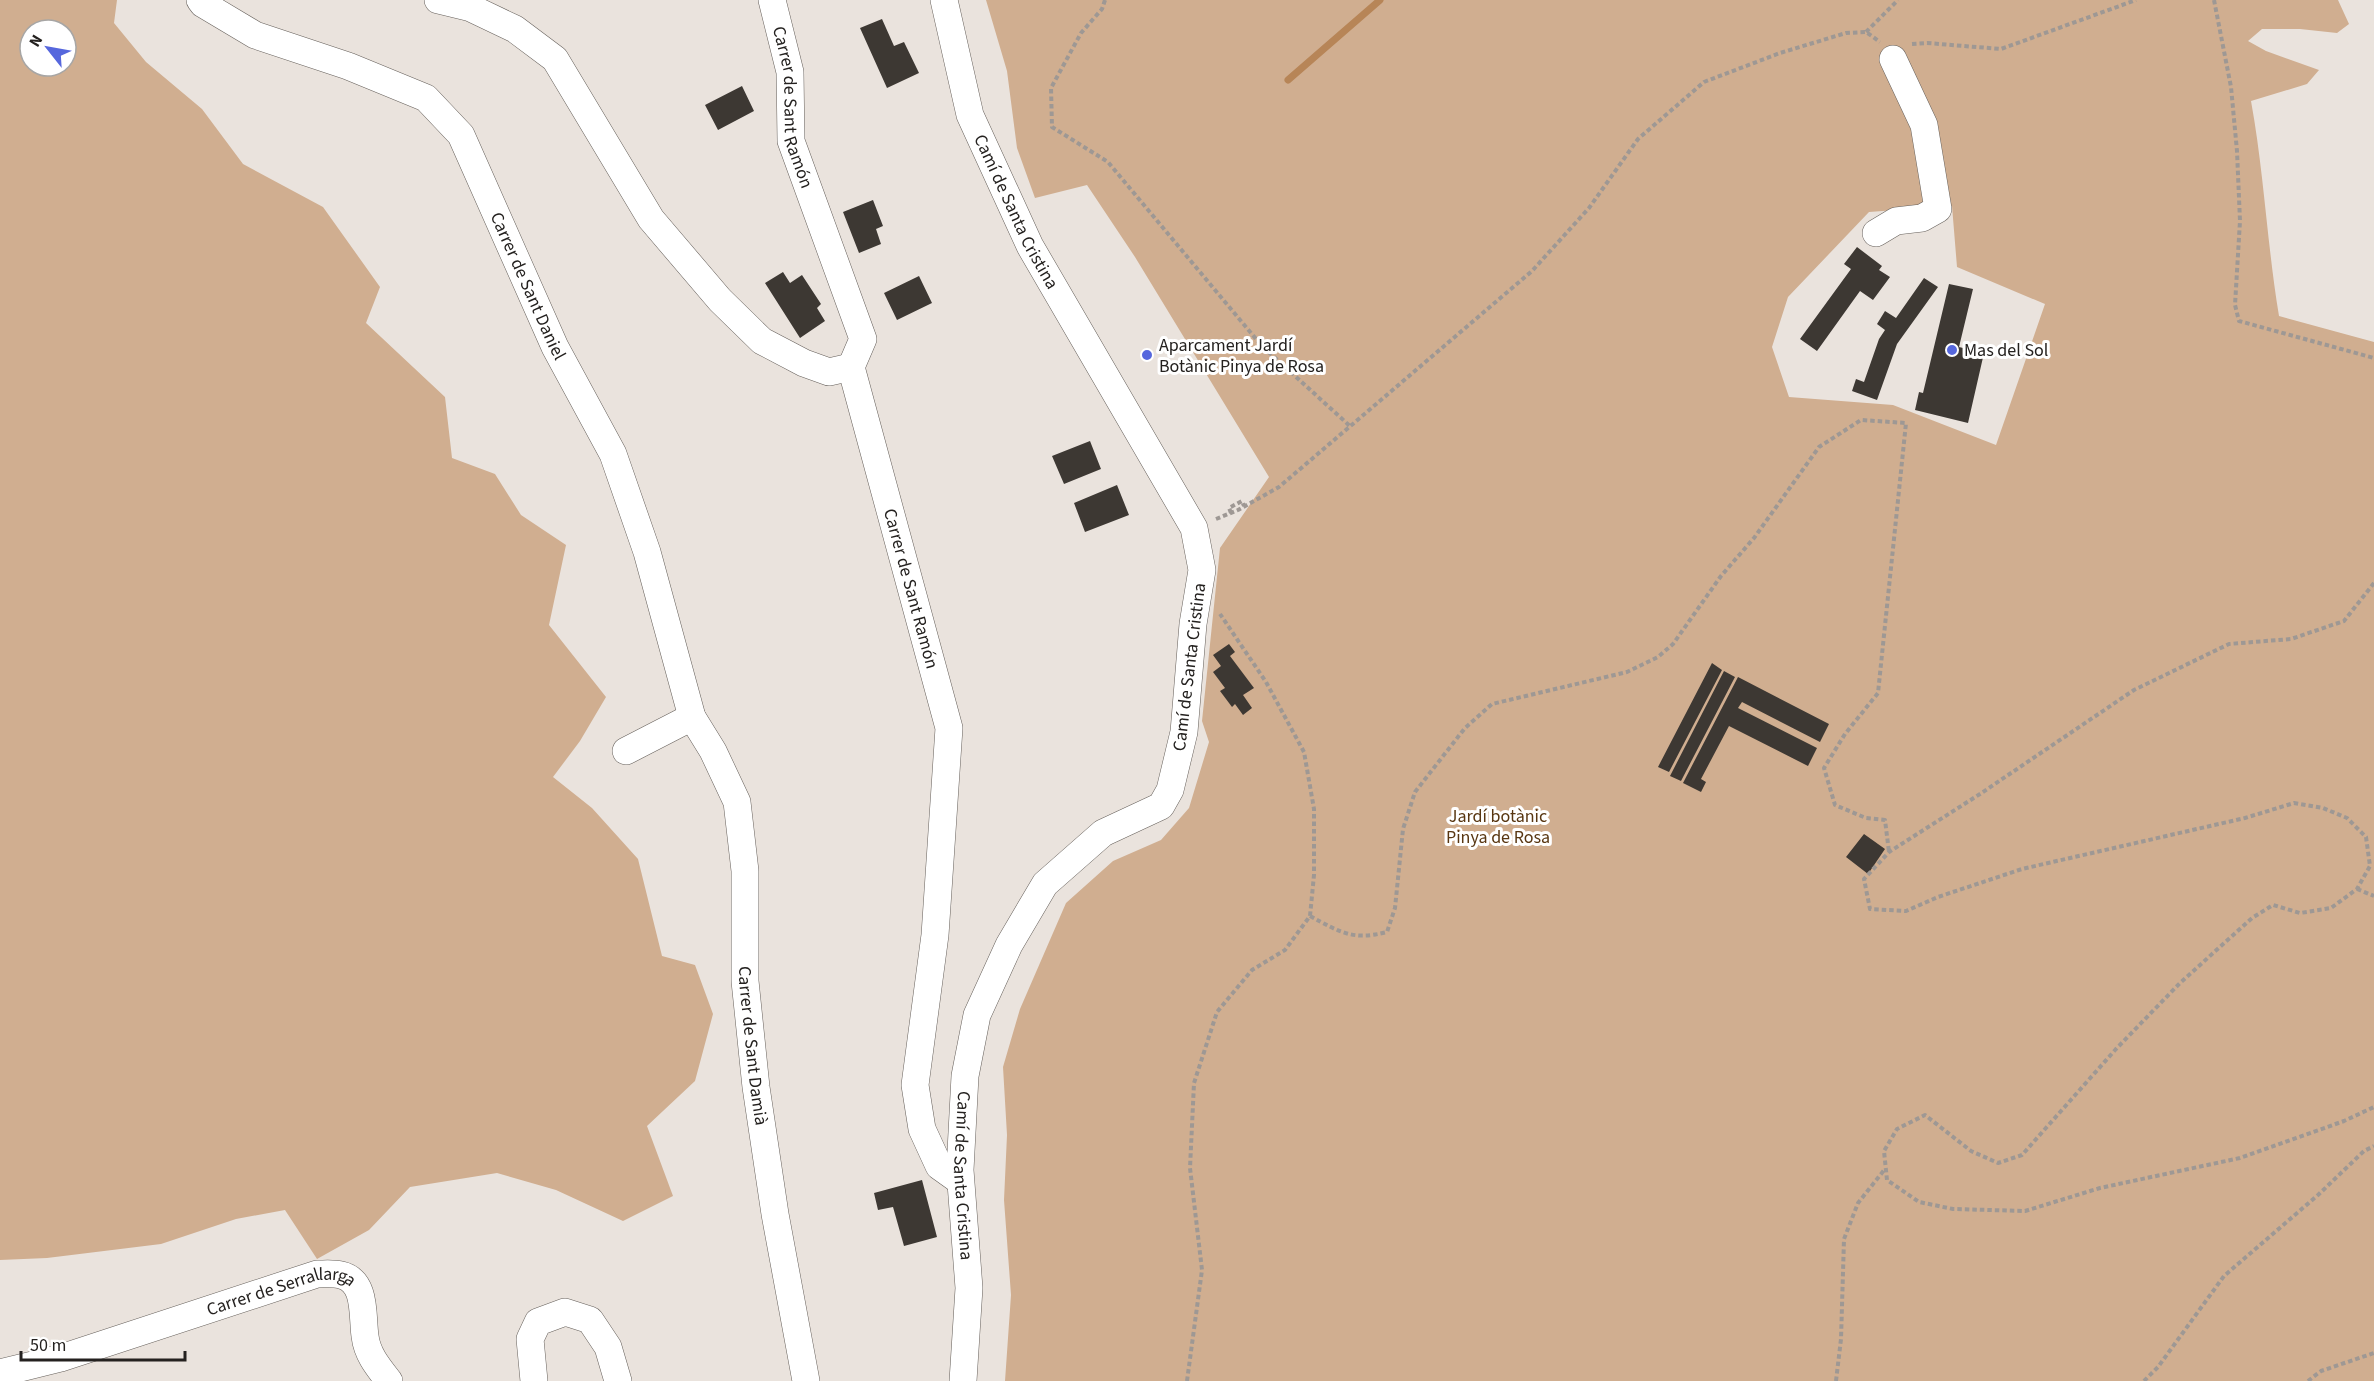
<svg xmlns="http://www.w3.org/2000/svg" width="2374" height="1381" font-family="'Source Sans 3',sans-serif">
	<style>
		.green { fill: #d0ae90; fill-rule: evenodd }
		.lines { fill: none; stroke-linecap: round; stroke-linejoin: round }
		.stream { stroke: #b78557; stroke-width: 7 }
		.building { fill: #3d3833 }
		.minor-casing { stroke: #66605b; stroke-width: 28 }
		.path { stroke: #9e9894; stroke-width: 4; stroke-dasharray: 4.5 3; stroke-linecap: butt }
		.minor { stroke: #fff; stroke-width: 27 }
		.poi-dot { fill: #5667dd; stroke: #fff; stroke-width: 2 }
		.labels { text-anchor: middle; stroke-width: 6; stroke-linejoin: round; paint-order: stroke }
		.street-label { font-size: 18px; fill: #24211f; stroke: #fff }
		.poi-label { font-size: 18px; fill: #24211f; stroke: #fff; text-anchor: start }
		.park-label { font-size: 18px; fill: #583611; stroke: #fff }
	</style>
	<rect width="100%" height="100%" fill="#eae3dd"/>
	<path class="green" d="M 0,0 L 117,0 L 114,23 L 146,62 L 202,109 L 243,164 L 323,207 L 380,287 L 366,323 L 445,397 L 452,458 L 495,474 L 521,515 L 566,545 L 549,625 L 606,697 L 580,741 L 553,777 L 592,808 L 638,859 L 662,956 L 695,965 L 713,1014 L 695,1081 L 647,1126 L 673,1196 L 623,1221 L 556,1190 L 497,1173 L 410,1187 L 369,1230 L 317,1259 L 285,1210 L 236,1219 L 161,1244 L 47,1258 L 0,1260 ZM 30,30 L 66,30 L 66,66 L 30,66 Z
		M 986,0 L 2338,0 L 2349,24 L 2337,33 L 2300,29 L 2262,29 L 2248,41 L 2266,51 L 2319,70 L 2307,84 L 2251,101 C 2264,172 2267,244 2279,316 L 2374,342 L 2374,1381 L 1005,1381 L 1011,1295 L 1004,1200 L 1007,1135 L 1003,1067 L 1020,1009 L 1066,903 L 1113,861 L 1161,840 L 1189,808 L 1209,742 L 1202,721 L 1220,548 L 1269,477 L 1135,257 L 1087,185 L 1035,198 L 1017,148 L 1007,71 ZM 1952,206 L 1957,267 L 2045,304 L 1996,445 L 1893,405 L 1789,397 L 1772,347 L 1788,297 L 1869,212 Z"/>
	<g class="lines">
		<path class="stream" d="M 1288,80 L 1380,0"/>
	</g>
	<path class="building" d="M 882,19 L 894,46 L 904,42 L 919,73 L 887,88 L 860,28 Z
		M 742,86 L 754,111 L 718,130 L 705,105 Z
		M 873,200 L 883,226 L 876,229 L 881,244 L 859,253 L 843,212 Z
		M 1857,247 L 1882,266 L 1879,270 L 1890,277 L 1873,300 L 1860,291 L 1817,351 L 1800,339 L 1851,269 L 1844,264 Z
		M 783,272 L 790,283 L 802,275 L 821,304 L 817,308 L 825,321 L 800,338 L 765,283 Z
		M 919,276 L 932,303 L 897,320 L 884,293 Z
		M 1924,278 L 1938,287 L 1897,344 L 1877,400 L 1852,391 L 1856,379 L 1864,382 L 1879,339 L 1885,330 L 1877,324 L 1885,311 L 1896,318 Z
		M 1949,284 L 1973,289 L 1959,347 L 1984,353 L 1968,423 L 1915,410 L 1919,392 L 1923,393 Z
		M 1090,441 L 1101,469 L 1064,484 L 1052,456 Z
		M 1117,485 L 1129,515 L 1085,532 L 1074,503 Z
		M 1229,644 L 1235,652 L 1230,656 L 1254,688 L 1243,695 L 1252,708 L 1243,715 L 1235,704 L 1232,707 L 1220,691 L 1225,688 L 1213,672 L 1221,666 L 1213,655 Z
		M 1712,663 L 1722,670 L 1669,772 L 1658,767 Z
		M 1724,671 L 1735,677 L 1681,781 L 1670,776 Z
		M 1738,677 L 1829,724 L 1820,742 L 1742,702 L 1738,708 L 1817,748 L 1808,766 L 1729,726 L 1701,779 L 1706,782 L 1701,792 L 1683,783 Z
		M 1864,834 L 1885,849 L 1868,874 L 1846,857 Z
		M 922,1180 L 937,1237 L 904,1246 L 893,1207 L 878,1210 L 874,1193 Z"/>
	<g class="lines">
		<g class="minor-casing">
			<g id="minor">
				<path id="s1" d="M 200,0 L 203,4 L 255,35 L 348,66 L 426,98 L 461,135 L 555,347 L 613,454 L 647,552 L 692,717 L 713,751 L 737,802 L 745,871 L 745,981 L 756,1087 L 775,1214 L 806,1381"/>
				<path d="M 438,0 L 471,8 L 515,29 L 555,59 L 651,219 L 720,300 L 762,341 L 804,363 L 829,372 L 851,367"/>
				<path id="s2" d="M 772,0 L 790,72 L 791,141 L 863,339 L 851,367 L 949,728 L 935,935 L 915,1085 L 922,1129 L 939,1166 L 960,1181"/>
				<path id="s3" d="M 944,0 L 970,115 L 1030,246 L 1194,528 L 1202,570 L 1193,624 L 1184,732 L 1170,790 L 1161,806 L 1103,833 L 1045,884 L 1009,945 L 977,1015 L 965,1076 L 960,1170 L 969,1288 L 963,1381"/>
				<path d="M 1876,233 L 1896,221 L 1922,218 L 1938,209 L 1924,125 L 1893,59"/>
				<path d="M 626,751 L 692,717"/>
				<path id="s4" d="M 0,1373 L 61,1358 L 317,1274 C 325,1274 334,1273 341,1275 C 367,1281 362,1316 365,1336 C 367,1354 378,1367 389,1381"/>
				<path d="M 534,1381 L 530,1339 L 538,1322 L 565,1312 L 590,1320 L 608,1347 L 618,1381"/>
			</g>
		</g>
		<path class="path" d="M 1105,0 L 1102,9 L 1081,33 L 1051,88 L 1052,127 L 1108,162 L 1261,345 L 1351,427
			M 2214,0 L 2231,87 L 2237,151 L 2240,221 L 2235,305 L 2239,321 L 2374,358
			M 1866,32 L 1898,0
			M 1912,44 L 1927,43 L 2001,49 L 2136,0
			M 1231,513 L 1229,508 L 1242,501 L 1244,506
			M 1216,519 L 1238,510 L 1279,487 L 1532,271 L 1589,208 L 1638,139 L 1704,82 L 1780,53 L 1846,33 L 1866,32 L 1880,42
			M 2374,583 L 2344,621 L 2291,639 L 2229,644 L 2134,690 L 1980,794 L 1889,852 L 1864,879 L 1870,909 L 1906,911 L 1938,897 L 2022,869 L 2245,818 L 2294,803 L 2323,808 L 2347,818 L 2366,837 L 2370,866 L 2357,889 L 2331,908 L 2300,913 L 2273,905 L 2252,918 L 2180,983 L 2116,1049 L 2022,1155 L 1998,1163 L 1971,1151 L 1925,1115 L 1897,1129 L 1884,1151 L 1887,1180 L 1919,1202 L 1953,1209 L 2025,1211 L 2100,1188 L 2240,1158 L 2344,1121 L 2374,1107
			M 2357,889 L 2374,896
			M 1310,916 C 1340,932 1352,941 1387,932 L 1395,908 L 1403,829 L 1415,792 L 1465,728 L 1492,704 L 1627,672 L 1658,657 L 1673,644 L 1721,576 L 1754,538 L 1819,447 L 1861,420 L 1906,423 L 1878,693 L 1845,734 L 1824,768 L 1835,805 L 1866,818 L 1885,820 L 1889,852
			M 1187,1381 L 1202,1270 L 1190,1168 L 1194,1083 L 1217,1012 L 1252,970 L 1285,950 L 1310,916 L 1314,875 L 1314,809 L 1304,752 L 1266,682 L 1220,614
			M 1836,1381 L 1841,1339 L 1844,1239 L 1858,1203 L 1885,1169
			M 2144,1381 L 2158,1367 L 2224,1276 L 2318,1195 L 2364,1151 L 2374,1146
			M 2308,1381 L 2321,1371 L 2374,1353"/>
		<use href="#minor" class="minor"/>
	</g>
	<g class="poi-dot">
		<circle cx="1952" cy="350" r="6"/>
		<circle cx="1147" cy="355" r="6"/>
	</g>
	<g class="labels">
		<g class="street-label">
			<text dy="6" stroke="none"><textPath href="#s2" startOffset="110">Carrer de Sant Ramón</textPath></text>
			<text dy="6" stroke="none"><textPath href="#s3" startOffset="225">Camí de Santa Cristina</textPath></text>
			<text dy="6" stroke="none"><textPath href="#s1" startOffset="464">Carrer de Sant Daniel</textPath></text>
			<text dy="6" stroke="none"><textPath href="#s2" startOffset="614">Carrer de Sant Ramón</textPath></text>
			<text transform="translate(1189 667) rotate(-83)" y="6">Camí de Santa Cristina</text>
			<text dy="6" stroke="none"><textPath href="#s1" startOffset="1268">Carrer de Sant Damià</textPath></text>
			<text dy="6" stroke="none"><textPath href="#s3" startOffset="1323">Camí de Santa Cristina</textPath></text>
			<text dy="6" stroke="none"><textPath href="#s4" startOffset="294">Carrer de Serrallarga</textPath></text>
		</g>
		<g class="poi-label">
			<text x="1159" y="351">Aparcament Jardí<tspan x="1159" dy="21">Botànic Pinya de Rosa</tspan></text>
			<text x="1964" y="356">Mas del Sol</text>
		</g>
		<g class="park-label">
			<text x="1498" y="822">Jardí botànic<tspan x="1498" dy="21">Pinya de Rosa</tspan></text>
		</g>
	</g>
	<g transform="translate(48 48) rotate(301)"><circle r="28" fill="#ffffff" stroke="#a7a6a5" stroke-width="1.5"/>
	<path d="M0-4.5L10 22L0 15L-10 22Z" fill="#5667dd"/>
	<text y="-9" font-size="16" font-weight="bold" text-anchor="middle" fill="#24211f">N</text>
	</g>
	<path d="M21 1351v9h164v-9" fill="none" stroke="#24211f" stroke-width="3"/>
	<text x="30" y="1351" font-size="18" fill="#24211f" stroke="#ffffff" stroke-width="4.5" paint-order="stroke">50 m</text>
</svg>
